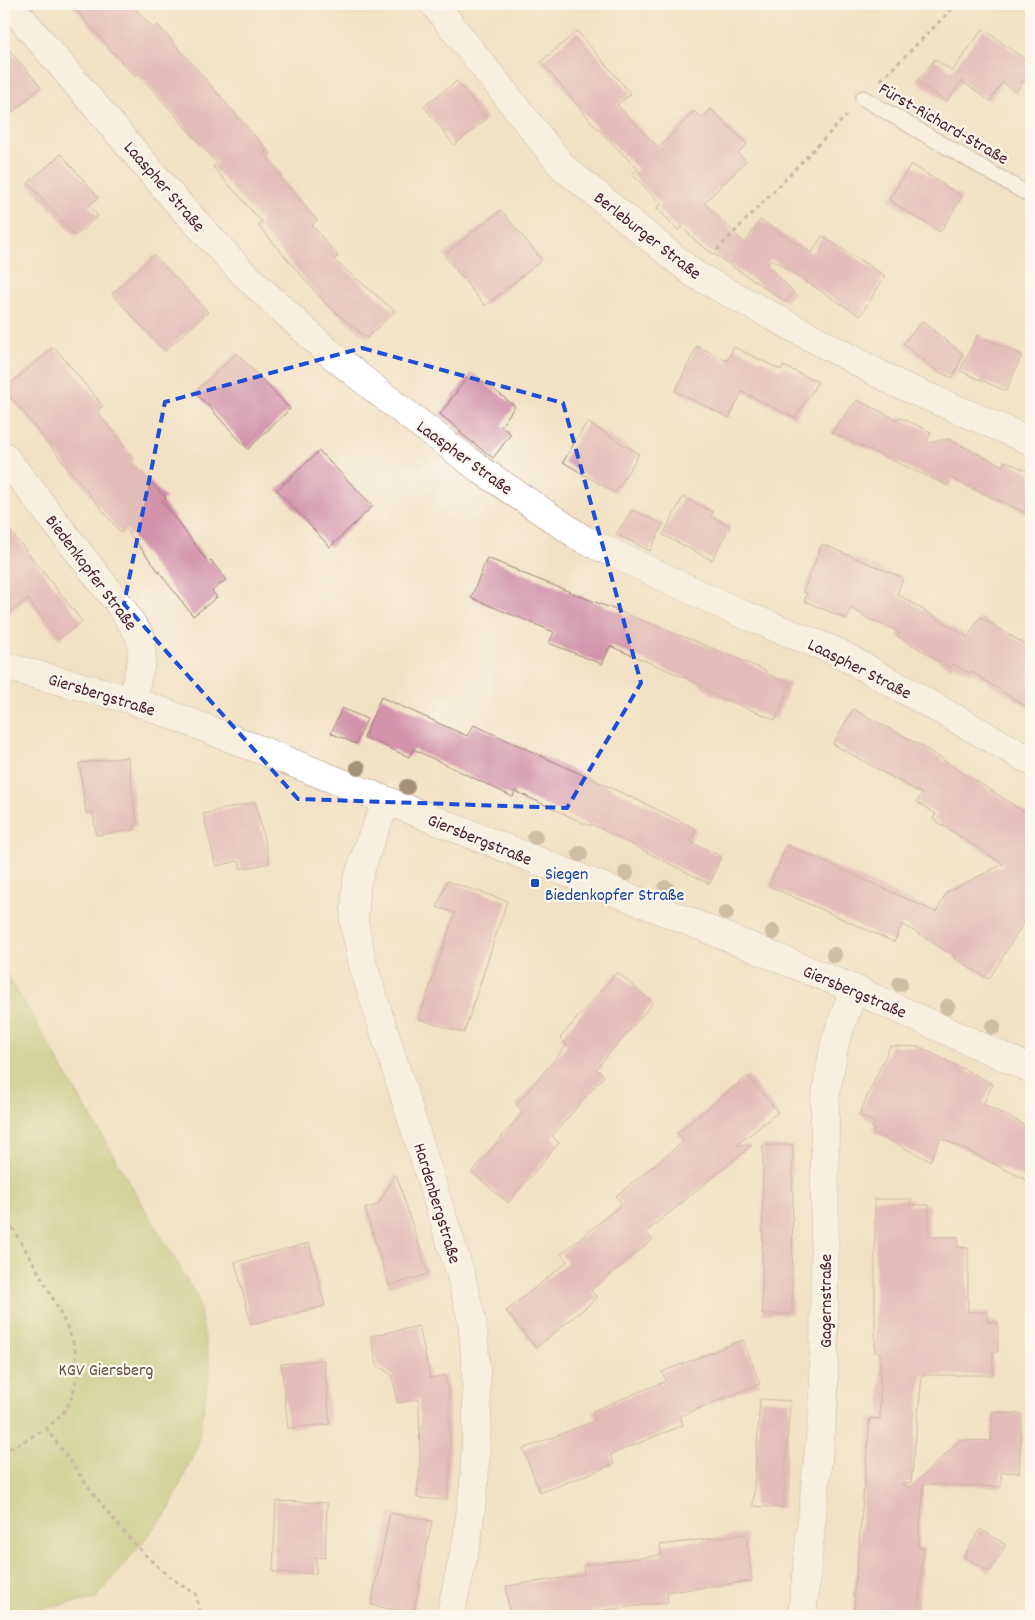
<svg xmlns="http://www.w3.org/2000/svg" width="1035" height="1620" font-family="Dekko,sans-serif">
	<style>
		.green { fill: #acc367; stroke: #7b7149 }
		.building { fill: #d192aa }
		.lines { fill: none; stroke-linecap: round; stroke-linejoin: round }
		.service-casing { stroke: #9e8078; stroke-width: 17 }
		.minor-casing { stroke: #9e8078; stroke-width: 29 }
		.tertiary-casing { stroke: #9e8078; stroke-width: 29 }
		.path { stroke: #9e8078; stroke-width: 3; stroke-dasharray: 4 4; stroke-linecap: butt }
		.service { stroke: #fff; stroke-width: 15 }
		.minor { stroke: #fff; stroke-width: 28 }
		.tertiary { stroke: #fff; stroke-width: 28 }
		.tree { fill: #a6917a }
		.marked { fill: none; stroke: #1d4ed8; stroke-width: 4; stroke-dasharray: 10 6; stroke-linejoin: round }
		.transit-dot { fill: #1a4fb4; stroke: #fbf7ec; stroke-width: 2 }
		.labels { text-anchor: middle; stroke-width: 4.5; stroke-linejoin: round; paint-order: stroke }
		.street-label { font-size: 18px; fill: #4a1f2b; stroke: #fbf7ec }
		.transit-label { font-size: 18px; fill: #164399; stroke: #fbf7ec; text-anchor: start }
		.park-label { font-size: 18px; fill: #67503d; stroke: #fbf7ec }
	</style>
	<rect width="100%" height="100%" fill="#fbf7ec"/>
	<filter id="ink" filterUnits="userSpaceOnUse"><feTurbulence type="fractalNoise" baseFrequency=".02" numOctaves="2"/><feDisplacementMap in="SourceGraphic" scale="10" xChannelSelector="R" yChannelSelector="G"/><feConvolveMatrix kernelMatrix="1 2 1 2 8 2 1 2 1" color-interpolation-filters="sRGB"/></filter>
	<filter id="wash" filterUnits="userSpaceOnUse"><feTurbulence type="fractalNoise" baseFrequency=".0096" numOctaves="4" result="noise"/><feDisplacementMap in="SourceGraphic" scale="20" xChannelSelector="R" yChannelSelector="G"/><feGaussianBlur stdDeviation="1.12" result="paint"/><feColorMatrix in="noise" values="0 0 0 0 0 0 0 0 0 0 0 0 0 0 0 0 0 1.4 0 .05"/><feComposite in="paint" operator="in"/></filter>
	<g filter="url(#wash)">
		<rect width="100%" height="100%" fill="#f3e1c5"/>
		<path class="green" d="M 4,969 L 198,1299 L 210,1367 L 198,1444 L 168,1512 L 95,1599 L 4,1615 Z"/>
		<g id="blocks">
			<path class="building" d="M 71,4 L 131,4 L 154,29 L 158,25 L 267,150 L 264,154 L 282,175 L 280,177 L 317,220 L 312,225 L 338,256 L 334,260 L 395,311 L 367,338 L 326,304 L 258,225 L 262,222 L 213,167 L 217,163 L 138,73 L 135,77 Z
				M 983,29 L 1031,64 L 1031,71 L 1016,92 L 1002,82 L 990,101 L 962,81 L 946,102 L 917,81 L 935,59 L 952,71 Z
				M 577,31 L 631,94 L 617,105 L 659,148 L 694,111 L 702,118 L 711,109 L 747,144 L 738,153 L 746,161 L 704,203 L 745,243 L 760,220 L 812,253 L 822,236 L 885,276 L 860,316 L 771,259 L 767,265 L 794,292 L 786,302 L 699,244 L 682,227 L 678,230 L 657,208 L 661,204 L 632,174 L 638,169 L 594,125 L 541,62 Z
				M 4,44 L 41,87 L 4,120 Z
				M 457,81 L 487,119 L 454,145 L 424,106 Z
				M 61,154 L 99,198 L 89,205 L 98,216 L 75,236 L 28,183 Z
				M 911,164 L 962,197 L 940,232 L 889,200 Z
				M 501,210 L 542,260 L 485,306 L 444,255 Z
				M 154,255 L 208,312 L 165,351 L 112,294 Z
				M 922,321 L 963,354 L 953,378 L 938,372 L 903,344 Z
				M 977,335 L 1022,355 L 1006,391 L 960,371 Z
				M 697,346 L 727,361 L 734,347 L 781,370 L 783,366 L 818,382 L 795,418 L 742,392 L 729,418 L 675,391 Z
				M 54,347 L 103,406 L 97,411 L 134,459 L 131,462 L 166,498 L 162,501 L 208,562 L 211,560 L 226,580 L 212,591 L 217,597 L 193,616 L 126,529 L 121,533 L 4,389 Z
				M 237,353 L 290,409 L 248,449 L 195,392 Z
				M 471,372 L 515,406 L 501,426 L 511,434 L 493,458 L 460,433 L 461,431 L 440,414 Z
				M 857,400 L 898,420 L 899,417 L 931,432 L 927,443 L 948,439 L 1003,466 L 1005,461 L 1031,473 L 1031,515 L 952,479 L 948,486 L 831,432 Z
				M 587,422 L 639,454 L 615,493 L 563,462 Z
				M 319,451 L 373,506 L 330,547 L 277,490 Z
				M 683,497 L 713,512 L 711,517 L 730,526 L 712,560 L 663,535 Z
				M 632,510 L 663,524 L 650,551 L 616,534 Z
				M 4,523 L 82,621 L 59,639 L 27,599 L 4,617 Z
				M 822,544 L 903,578 L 897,594 L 968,637 L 980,617 L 1031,648 L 1031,710 L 972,672 L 971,674 L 953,664 L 951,668 L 897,636 L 900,632 L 869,619 L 851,608 L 847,619 L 804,601 L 807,593 L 803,592 Z
				M 487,558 L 517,570 L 517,571 L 722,652 L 767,671 L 766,674 L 791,683 L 776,720 L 712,694 L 698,683 L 610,646 L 602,664 L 549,643 L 554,632 L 471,598 Z
				M 381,697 L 467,736 L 474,725 L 648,805 L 696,829 L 690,842 L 721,856 L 710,884 L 591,824 L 590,826 L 515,791 L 513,797 L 413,749 L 409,757 L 364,737 Z
				M 342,708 L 367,719 L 356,744 L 331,733 Z
				M 853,709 L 920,745 L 1031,816 L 1031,911 L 989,979 L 954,958 L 955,956 L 902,924 L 894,942 L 769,886 L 787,845 L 936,912 L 947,892 L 1003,864 L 933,819 L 936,814 L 917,802 L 922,794 L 833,744 Z
				M 128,757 L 137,825 L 133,826 L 134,830 L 96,835 L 93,812 L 86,813 L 79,763 Z
				M 255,802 L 270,863 L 241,869 L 239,861 L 216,866 L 203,814 Z
				M 447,881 L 507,901 L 464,1033 L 419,1019 L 455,913 L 437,907 Z
				M 617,972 L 653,1003 L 596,1069 L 604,1076 L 552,1136 L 559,1143 L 508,1203 L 472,1172 L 523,1112 L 516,1105 L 567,1045 L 560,1038 Z
				M 890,1046 L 920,1047 L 993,1084 L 983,1104 L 1031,1128 L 1031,1182 L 941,1138 L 930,1161 L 873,1132 L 874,1128 L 872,1128 L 875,1123 L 859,1115 Z
				M 748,1076 L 778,1112 L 737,1145 L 752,1145 L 646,1232 L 652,1240 L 591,1290 L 597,1298 L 536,1348 L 506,1311 L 567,1262 L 561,1254 L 622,1204 L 616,1196 L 684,1141 L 677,1133 Z
				M 763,1145 L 793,1145 L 792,1314 L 762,1314 Z
				M 396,1174 L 428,1274 L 389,1286 L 365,1209 L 377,1205 Z
				M 875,1199 L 912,1199 L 909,1205 L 929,1205 L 929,1237 L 958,1237 L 958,1247 L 968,1248 L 968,1312 L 988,1312 L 988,1322 L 998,1322 L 998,1352 L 993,1352 L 993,1375 L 922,1375 L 911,1483 L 901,1483 L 910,1488 L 960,1440 L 991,1441 L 993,1412 L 1022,1414 L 1019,1473 L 1001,1472 L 1001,1487 L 924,1484 L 918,1548 L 924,1548 L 917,1616 L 853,1616 L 855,1597 L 853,1597 L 860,1544 L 859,1544 L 870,1418 L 880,1419 L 880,1353 L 875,1352 Z
				M 309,1243 L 325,1306 L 251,1324 L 235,1262 Z
				M 419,1326 L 430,1378 L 445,1375 L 449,1394 L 450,1468 L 447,1500 L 417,1498 L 420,1466 L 419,1399 L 398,1403 L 392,1375 L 377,1365 L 371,1336 Z
				M 743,1340 L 760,1384 L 680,1416 L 683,1425 L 610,1455 L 614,1464 L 540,1493 L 523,1449 L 596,1420 L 592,1411 L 666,1381 L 662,1372 Z
				M 324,1360 L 330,1424 L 288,1428 L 281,1364 Z
				M 760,1399 L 790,1401 L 783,1508 L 753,1506 Z
				M 276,1501 L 327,1503 L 325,1558 L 316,1557 L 316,1574 L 273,1572 Z
				M 390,1513 L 432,1521 L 413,1614 L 371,1605 Z
				M 980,1529 L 1006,1545 L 989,1572 L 964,1557 Z
				M 746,1534 L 752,1581 L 667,1592 L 668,1602 L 590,1612 L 590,1616 L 510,1616 L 506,1586 L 584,1575 L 583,1565 L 662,1555 L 660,1545 Z"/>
		</g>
	</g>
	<g filter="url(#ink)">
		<use href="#blocks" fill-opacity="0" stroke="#9e8078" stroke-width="1"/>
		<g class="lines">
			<g class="service-casing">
				<path id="service" d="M 863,98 L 1031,196"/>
			</g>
			<g class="minor-casing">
				<path id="minor" d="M 9,4 L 176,201 L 243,273 L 326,350 L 395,405 L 481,470 L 583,539 L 737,612 L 837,652 L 1031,761
					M 434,4 L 563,167 L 694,274 L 898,384 L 1031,441
					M 4,456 L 121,607 L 141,638 L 142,659 L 132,700
					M 387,802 L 370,841 L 357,881 L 354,922 L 363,965 L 461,1275 L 472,1321 L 476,1369 L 477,1419 L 474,1484 L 467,1540 L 450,1616
					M 802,1616 L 824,1400 L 825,1099 L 835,1042 L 854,989"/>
			</g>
			<g class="tertiary-casing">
				<path id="tertiary" d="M 4,666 L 132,700 L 195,724 L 668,913 L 854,989 L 1031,1069"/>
			</g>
			<path class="path" d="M 881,80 L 957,4
				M 717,250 L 846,116
				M 4,1214 C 25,1249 47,1284 64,1321 C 69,1332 75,1344 76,1357 C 79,1375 74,1401 61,1415 C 46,1431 23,1441 4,1452
				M 46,1428 C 88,1484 133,1559 196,1594 L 200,1613"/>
			<use href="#service" class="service"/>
			<use href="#minor" class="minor"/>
			<use href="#tertiary" class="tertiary"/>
		</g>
		<g class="tree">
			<circle cx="358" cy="768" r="8"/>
			<circle cx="407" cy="787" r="8"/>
			<circle cx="535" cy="837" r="8"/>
			<circle cx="580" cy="854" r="8"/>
			<circle cx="626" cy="873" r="8"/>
			<circle cx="666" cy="888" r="8"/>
			<circle cx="726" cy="913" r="8"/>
			<circle cx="773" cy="932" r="8"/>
			<circle cx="834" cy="955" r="8"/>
			<circle cx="900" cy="984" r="8"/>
			<circle cx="947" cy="1007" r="8"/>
			<circle cx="993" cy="1027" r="8"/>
		</g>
	</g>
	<path d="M0 0H1035V1620H0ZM 362,348 L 563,403 L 641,683 L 567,808 L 298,799 L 124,604 L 165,402 Z" fill="#f3e1c5" fill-opacity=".55" fill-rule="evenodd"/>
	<path class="marked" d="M 362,348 L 563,403 L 641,683 L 567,808 L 298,799 L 124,604 L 165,402 Z"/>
	<rect class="transit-dot" x="530" y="878" width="10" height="10" rx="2.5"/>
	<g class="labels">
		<g class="street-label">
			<text transform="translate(944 123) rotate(30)" y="6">Fürst-Richard-Straße</text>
			<text transform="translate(165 186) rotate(49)" y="6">Laaspher Straße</text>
			<text transform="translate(648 235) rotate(38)" y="6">Berleburger Straße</text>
			<text transform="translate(465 457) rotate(36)" y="6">Laaspher Straße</text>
			<text transform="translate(92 572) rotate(53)" y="6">Biedenkopfer Straße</text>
			<text transform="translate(860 668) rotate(27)" y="6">Laaspher Straße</text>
			<text transform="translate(102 694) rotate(17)" y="6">Giersbergstraße</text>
			<text transform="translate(480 839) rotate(22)" y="6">Giersbergstraße</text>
			<text transform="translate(855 991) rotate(23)" y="6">Giersbergstraße</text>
			<text transform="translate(438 1203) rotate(73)" y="6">Hardenbergstraße</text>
			<text transform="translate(825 1301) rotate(-90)" y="6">Gagernstraße</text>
		</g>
		<g class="transit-label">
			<text x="545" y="879">Siegen<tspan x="545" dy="21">Biedenkopfer Straße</tspan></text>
		</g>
		<g class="park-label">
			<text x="106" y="1375">KGV Giersberg</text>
		</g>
	</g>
	<rect width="1035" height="1620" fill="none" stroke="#fbf7ec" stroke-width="20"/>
</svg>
